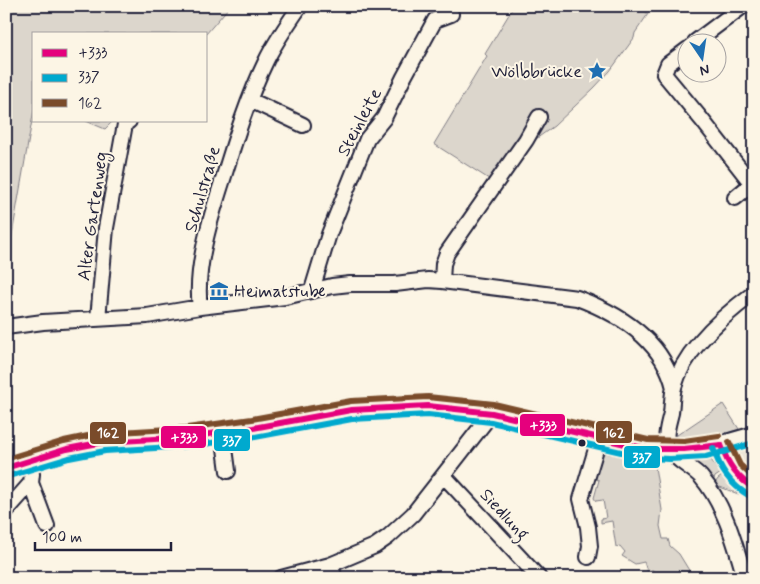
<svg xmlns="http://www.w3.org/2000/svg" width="760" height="584" font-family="Mynerve,sans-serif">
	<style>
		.built { fill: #ece5d8 }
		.green { fill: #dcd6cc; stroke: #7f7c84 }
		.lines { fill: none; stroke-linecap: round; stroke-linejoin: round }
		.minor-casing { stroke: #22223b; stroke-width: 18 }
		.minor { stroke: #fcf5e5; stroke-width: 14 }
		.bus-1-casing { stroke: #fcf5e5; stroke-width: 10 }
		.bus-2-casing { stroke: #fcf5e5; stroke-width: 10 }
		.bus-3-casing { stroke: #fcf5e5; stroke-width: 10 }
		.bus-1 { stroke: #e5007d; stroke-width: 6 }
		.bus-2 { stroke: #00a9ce; stroke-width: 6 }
		.bus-3 { stroke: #7a4b2a; stroke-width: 6 }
		.bus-dot { fill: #22223b; stroke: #fcf5e5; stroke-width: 2 }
		.labels { text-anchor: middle; stroke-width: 4; stroke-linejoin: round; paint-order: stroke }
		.poi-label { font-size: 18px; fill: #22223b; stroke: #fcf5e5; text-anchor: end }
		.street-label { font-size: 18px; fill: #22223b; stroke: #fcf5e5 }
		.line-badge { stroke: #fcf5e5; stroke-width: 2 }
		.badge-label { font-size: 14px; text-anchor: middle; font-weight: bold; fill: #fff }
	</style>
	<rect width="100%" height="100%" fill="#fcf5e5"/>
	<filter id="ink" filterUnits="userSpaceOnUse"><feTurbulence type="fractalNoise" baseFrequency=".02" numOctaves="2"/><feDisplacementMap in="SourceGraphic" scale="10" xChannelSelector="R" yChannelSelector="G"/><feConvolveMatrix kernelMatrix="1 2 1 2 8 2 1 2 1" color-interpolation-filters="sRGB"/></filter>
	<g filter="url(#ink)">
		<path class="built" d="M 754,440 L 754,479 L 744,472 L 737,455 L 740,449 L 746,445 L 745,443 Z"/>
		<path class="green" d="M 6,6 L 230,6 L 206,34 L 34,34 L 34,109 L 6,269 Z
			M 514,6 L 639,6 L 648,14 L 635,33 L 634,38 L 610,71 L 594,88 L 554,126 L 529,144 L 521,160 L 481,216 L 471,210 L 492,181 L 434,144 L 487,56 L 485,54 Z
			M 86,121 L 113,121 L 105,129 Z
			M 723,404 L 739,429 C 729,433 688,446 679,441 C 676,439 676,438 675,435 L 677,435 Z
			M 604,453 L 654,461 L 662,510 L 660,526 L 663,539 L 668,539 L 670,546 L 679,554 L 690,572 L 681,578 L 656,578 L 653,570 L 647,571 L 644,562 L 635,564 L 622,556 L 625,552 L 620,546 L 616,547 L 612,521 L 601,523 L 601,519 L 606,518 L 603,500 L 596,501 L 594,498 L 599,480 L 590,478 L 597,459 Z
			M 702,457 L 711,460 L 721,473 L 715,477 L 712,484 L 690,458 Z
			M 722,476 L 730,486 L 754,496 L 754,500 L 720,487 L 717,493 L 713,486 L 718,479 Z"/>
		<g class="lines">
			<g class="minor-casing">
				<path id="minor" d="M 695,42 L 743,6
					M 688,49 L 668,64 L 664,74 L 702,120 L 752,184
					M 250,100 L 303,125
					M 735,198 L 754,182
					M 442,281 L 443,264 L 447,253 L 526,140 L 539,117
					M 312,290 L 329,234 L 367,139 L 384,118 L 404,77 L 435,20 L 451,14
					M 200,307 C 194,269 212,213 224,176 C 236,137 248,98 266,61 C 275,42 288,24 300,6
					M 98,319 L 106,228 L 125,124 L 129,121
					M 6,327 L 43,322 L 147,316 L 200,307 L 285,297 L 332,286 L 350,284 L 395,284 L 428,280 L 442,281 L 577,298 C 620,314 663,340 674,388
					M 223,433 L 228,471
					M 721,445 C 726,462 736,480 754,488
					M 28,461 L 32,474 L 31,483 L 47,526
					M 6,468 L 67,449 L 104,442 L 188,437 L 253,428 L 351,410 L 428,406 L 492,413 L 647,449 L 670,450 L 705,448 L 754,434
					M 444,476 L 539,578
					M 6,511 L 31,483
					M 588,557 L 590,546 L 588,527 L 581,499 L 599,439
					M 330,565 L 335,578
					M 281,578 L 330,565 L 375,546 L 388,537 L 413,514 L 492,413
					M 745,578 C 735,544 725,505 701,477 C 692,467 677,462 670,450 C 663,440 668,425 671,413 C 672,405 672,395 674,387 C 684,350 724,315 754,293"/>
			</g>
			<use href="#minor" class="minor"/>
			<g class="bus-1-casing">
				<path id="bus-1" d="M 721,445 C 727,463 736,478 754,488
					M 6,468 L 67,449 L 104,442 L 188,437 L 253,428 L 351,410 L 428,406 L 492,413 L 647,449 L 684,449 L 721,445"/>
			</g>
			<g class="bus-2-casing">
				<path id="bus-2" d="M 713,448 C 720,469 730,485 750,496
					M 9,476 L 69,458 L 105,451 L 189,446 L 255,437 L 352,419 L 428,415 L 491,422 L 647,458 L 670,459 L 706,457 L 754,443"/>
			</g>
			<g class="bus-3-casing">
				<path id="bus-3" d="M 729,442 L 740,465 L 754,478
					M 6,459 L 64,441 L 102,433 L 187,428 L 252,419 L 351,401 L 428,397 L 494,404 L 648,440 L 684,441 L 719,436"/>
			</g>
			<use href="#bus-1" class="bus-1"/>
			<use href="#bus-2" class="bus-2"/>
			<use href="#bus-3" class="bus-3"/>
		</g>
	</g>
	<defs>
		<g id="sight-bare" transform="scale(1.5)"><path d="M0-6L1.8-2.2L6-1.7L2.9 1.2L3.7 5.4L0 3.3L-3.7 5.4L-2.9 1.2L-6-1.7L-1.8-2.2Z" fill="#1f6fb2" stroke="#fcf5e5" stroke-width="2.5" paint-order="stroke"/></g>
		<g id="museum-bare" transform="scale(1.5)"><path d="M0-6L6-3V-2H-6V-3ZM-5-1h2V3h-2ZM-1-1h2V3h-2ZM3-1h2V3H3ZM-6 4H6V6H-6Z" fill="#1f6fb2" stroke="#fcf5e5" stroke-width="2.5" paint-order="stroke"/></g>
	</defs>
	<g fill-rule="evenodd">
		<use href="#sight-bare" x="597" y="71"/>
		<use href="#museum-bare" x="219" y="291"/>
	</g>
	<circle class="bus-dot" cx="582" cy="443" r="4.5"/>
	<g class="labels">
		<g class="poi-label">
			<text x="582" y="77">Wölbbrücke</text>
			<text x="234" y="297" text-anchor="start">Heimatstube</text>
		</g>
		<g class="street-label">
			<text transform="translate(359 122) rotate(-62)" y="6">Steinleite</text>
			<text transform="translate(202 189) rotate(-74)" y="6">Schulstraße</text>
			<text transform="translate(92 216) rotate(-82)" y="6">Alter Gartenweg</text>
			<text transform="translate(505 514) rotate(47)" y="6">Siedlung</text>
		</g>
	</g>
	<g class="line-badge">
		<rect x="519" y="413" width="47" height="24" rx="5" fill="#e5007d"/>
		<rect x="595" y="420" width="38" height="24" rx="5" fill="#7a4b2a"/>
		<rect x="89" y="421" width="38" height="24" rx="5" fill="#7a4b2a"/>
		<rect x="160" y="425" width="47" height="24" rx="5" fill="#e5007d"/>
		<rect x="213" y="428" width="38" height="24" rx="5" fill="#00a9ce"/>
		<rect x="623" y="445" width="38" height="24" rx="5" fill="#00a9ce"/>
	</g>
	<g class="badge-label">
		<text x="543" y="430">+333</text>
		<text x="614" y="437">162</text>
		<text x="108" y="437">162</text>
		<text x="184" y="442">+333</text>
		<text x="232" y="445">337</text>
		<text x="642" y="462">337</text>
	</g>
	<rect width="760" height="584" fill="none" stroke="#fcf5e5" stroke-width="25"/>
	<rect x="12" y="12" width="735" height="559" fill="none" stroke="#22223b" stroke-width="2" filter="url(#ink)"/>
	<rect x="32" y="32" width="175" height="90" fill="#fcf5e5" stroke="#a5a1a1"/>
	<rect x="42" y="49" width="25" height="8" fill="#e5007d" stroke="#a5a1a1"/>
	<text x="78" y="58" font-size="15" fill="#22223b">+333</text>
	<rect x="42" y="74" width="25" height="8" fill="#00a9ce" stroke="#a5a1a1"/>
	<text x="78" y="82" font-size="15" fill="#22223b">337</text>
	<rect x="42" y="99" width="25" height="8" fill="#7a4b2a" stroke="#a5a1a1"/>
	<text x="78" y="108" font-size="15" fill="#22223b">162</text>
	<g transform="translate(702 58) rotate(167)"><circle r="24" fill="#fcf5e5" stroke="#a5a1a1"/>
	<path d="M0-4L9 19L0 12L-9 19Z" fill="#1f6fb2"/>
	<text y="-8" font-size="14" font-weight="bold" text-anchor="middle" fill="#22223b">N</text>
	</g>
	<path d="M35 542v8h136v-8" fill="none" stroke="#22223b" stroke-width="2.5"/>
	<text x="42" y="542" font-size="15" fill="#22223b" stroke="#fcf5e5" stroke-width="4" paint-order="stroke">100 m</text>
</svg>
